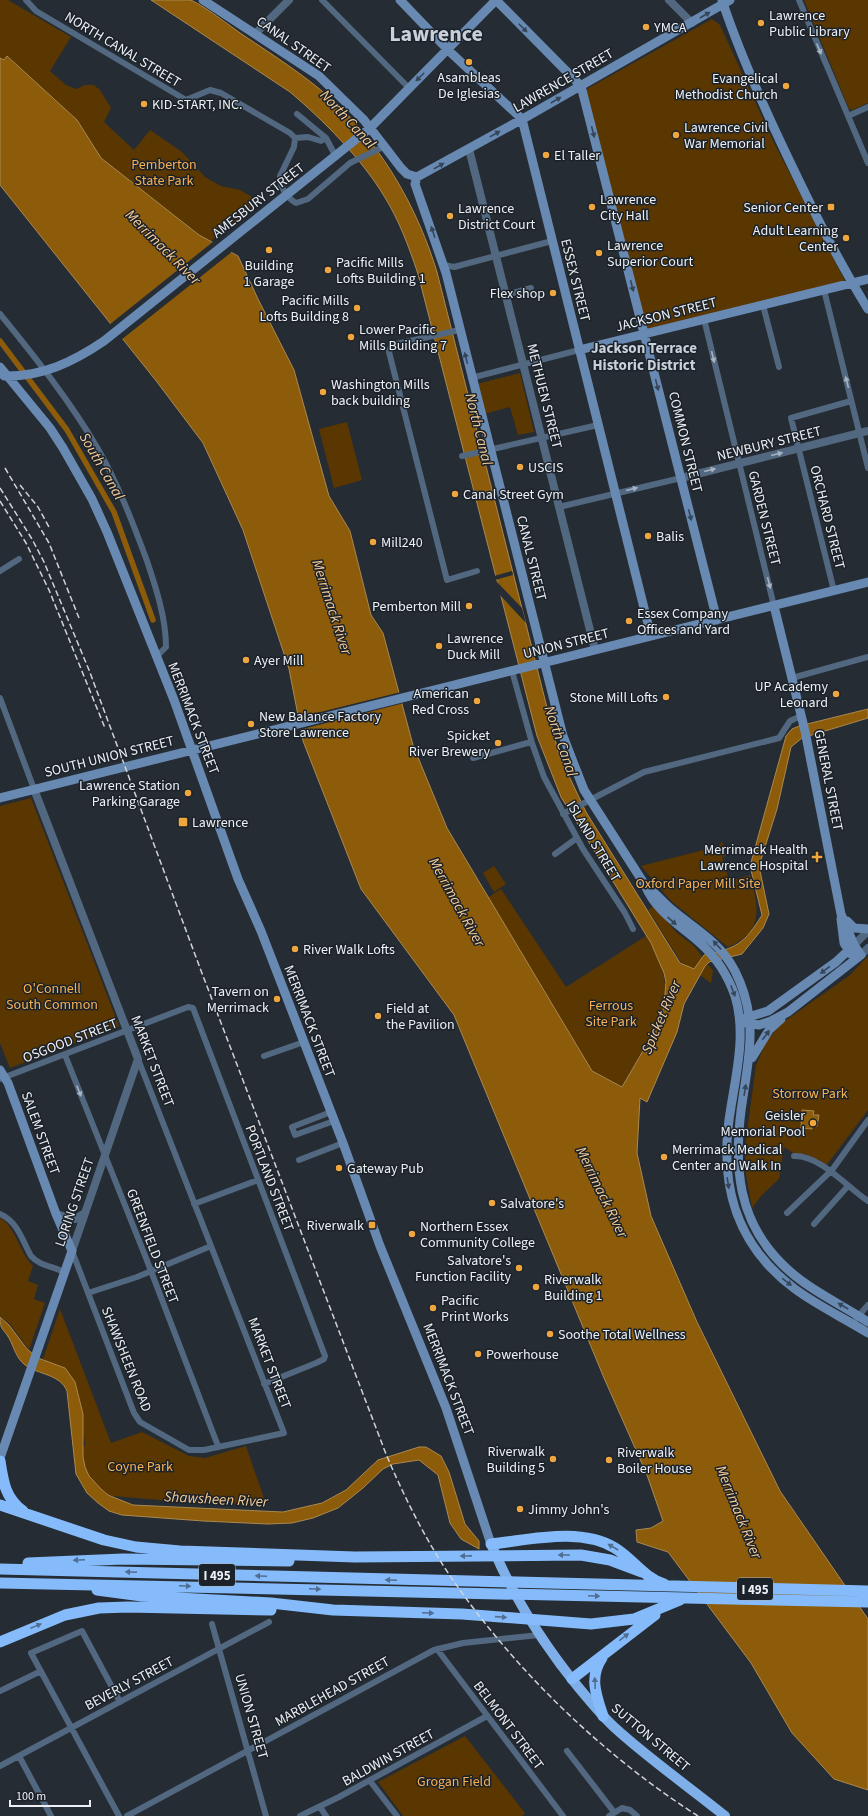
<svg xmlns="http://www.w3.org/2000/svg" width="868" height="1816" font-family="'Source Sans 3',sans-serif">
	<style>
		.green { fill: #5a3700 }
		.water { fill: #8d5c0b; stroke: #aa8851 }
		.pier { fill: #252c33 }
		.lines { fill: none; stroke-linecap: round; stroke-linejoin: round }
		.canal { stroke: #8d5c0b; stroke-width: 5.5 }
		.minor { stroke: #526881; stroke-width: 6 }
		.tertiary { stroke: #526881; stroke-width: 8 }
		.secondary { stroke: #6789b2; stroke-width: 9 }
		.trunk { stroke: #7eafe8; stroke-width: 10 }
		.motorway { stroke: #85bbfa; stroke-width: 11 }
		.rail { stroke: #d0d4da; stroke-width: 1.5; stroke-dasharray: 6 3; stroke-linecap: butt }
		.oneway { fill: #364659 }
		.oneway2 { fill: #a7b3c1 }
		.oneway3 { fill: #506e92 }
		.poi-dot { fill: #f0a63e; stroke: #1c2229; stroke-width: 1.5 }
		.labels { text-anchor: middle; stroke-width: 3; stroke-linejoin: round; paint-order: stroke }
		.shield { fill: #1c2229; stroke: #aeb2b8; stroke-width: 1 }
		.shield-label { font-size: 13px; font-weight: bold; fill: #ecf0f5 }
		.poi-label { font-size: 14px; fill: #ecf0f5; stroke: #1c2229; text-anchor: start }
		.street-label { font-size: 14px; fill: #ecf0f5; stroke: #1c2229 }
		.park-label { font-size: 14px; fill: #f7b153; stroke: #1c2229 }
		.water-label { font-size: 15px; font-style: italic; fill: #f6cc98; stroke: #1c2229 }
		.neighbourhood-label { font-size: 15px; font-weight: bold; fill: #c8d0da; stroke: #1c2229 }
		.town-label { font-size: 22px; font-weight: bold; fill: #c8d0da; stroke: #1c2229 }
	</style>
	<rect width="100%" height="100%" fill="#252c33"/>
	<path class="green" d="M 0,0 L 8,0 L 71,37 L 50,71 L 66,85 L 76,89 L 85,85 L 94,85 L 100,90 L 111,108 L 104,122 L 134,150 L 150,130 L 182,152 L 205,177 L 221,186 L 240,190 L 261,202 L 211,241 L 199,235 L 101,158 L 77,120 L 7,56 L 4,60 L 0,58 Z
		M 804,0 L 868,0 L 868,103 L 852,110 L 849,109 Z
		M 712,19 L 720,25 L 774,143 L 846,283 L 646,330 L 585,90 Z
		M 520,373 L 534,432 L 518,435 L 510,407 L 484,414 L 477,384 Z
		M 347,422 L 362,480 L 334,488 L 319,429 Z
		M 31,798 L 119,1026 L 10,1068 L 0,1043 L 0,806 Z
		M 722,841 L 726,856 L 722,857 L 728,877 L 731,876 L 733,880 L 750,875 C 759,908 764,932 728,947 L 671,901 L 641,866 L 719,846 Z
		M 494,866 L 506,884 L 494,892 L 483,873 Z
		M 501,889 L 566,987 L 646,936 C 662,960 673,992 660,1020 C 650,1044 633,1064 622,1087 L 592,1071 L 487,898 Z
		M 654,906 L 677,933 L 694,946 L 713,971 L 711,983 L 681,962 L 648,910 Z
		M 868,956 L 868,1110 L 826,1166 L 805,1154 L 795,1154 L 784,1147 L 779,1179 L 761,1196 L 752,1208 L 745,1169 L 746,1139 L 756,1065 L 767,1040 L 782,1023 L 850,975 Z
		M 0,1218 C 16,1227 19,1252 33,1266 L 28,1281 L 38,1285 L 34,1299 L 45,1303 L 29,1350 L 10,1324 L 0,1316 Z
		M 60,1309 L 111,1443 L 142,1432 L 189,1456 L 205,1458 L 246,1446 L 266,1504 L 182,1502 L 113,1496 L 108,1495 L 84,1476 L 82,1452 L 85,1444 L 84,1436 L 61,1372 L 43,1359 Z
		M 465,1736 L 525,1813 L 522,1816 L 403,1816 L 378,1782 Z"/>
	<path class="water" d="M 151,0 C 163,0 179,0 190,0 C 199,2 233,28 243,35 C 276,57 309,78 338,105 C 385,151 418,210 437,272 L 559,755 L 586,812 L 680,963 L 694,969 L 704,955 C 737,948 744,944 762,915 L 750,866 L 786,736 L 792,729 L 799,726 L 868,709 L 868,718 L 802,738 L 791,747 L 777,809 L 759,866 L 769,914 L 763,928 L 742,954 L 709,962 L 705,966 L 684,1004 L 677,1032 L 647,1102 L 640,1098 L 637,1153 L 651,1216 L 697,1322 L 780,1491 L 868,1619 L 868,1790 L 834,1779 L 792,1733 L 751,1663 L 668,1552 L 637,1542 L 636,1530 L 651,1528 L 663,1521 L 647,1475 L 604,1378 L 454,1015 L 361,889 L 303,741 L 289,669 L 243,530 L 203,443 L 157,382 L 0,185 L 0,58 L 4,60 L 7,56 L 77,120 L 101,158 L 199,235 L 238,256 L 258,299 L 294,370 L 329,496 L 350,531 L 371,615 L 383,633 L 413,745 L 447,828 L 592,1071 L 622,1087 L 661,1020 L 664,1005 L 666,982 L 664,973 L 651,943 L 561,797 L 537,736 L 418,274 C 409,247 399,220 384,196 C 362,159 322,119 290,92 Z
		M 802,1110 L 814,1111 L 813,1115 L 819,1115 L 817,1126 L 812,1125 L 812,1129 L 801,1128 Z
		M 0,1317 L 9,1325 L 27,1349 L 38,1358 L 65,1368 L 75,1382 L 83,1414 L 83,1457 L 85,1467 L 89,1476 L 101,1489 L 108,1495 L 133,1505 L 283,1512 L 322,1503 L 346,1490 L 378,1460 L 419,1447 L 426,1447 L 441,1456 L 449,1472 L 465,1524 L 479,1541 L 479,1549 L 461,1539 L 450,1523 L 438,1475 L 419,1460 L 393,1464 L 383,1469 L 363,1488 L 338,1508 L 313,1518 L 292,1523 L 268,1524 L 203,1521 L 122,1515 L 109,1511 L 98,1503 L 87,1493 L 76,1474 L 67,1391 C 60,1374 39,1375 25,1365 C 16,1358 14,1347 9,1338 C 3,1328 0,1330 0,1317 Z"/>
	<path class="pier" d="M 214,241 L 233,251 L 121,340 L 109,325 Z
		M 512,571 L 513,575 L 495,580 L 522,608 L 526,623 L 499,594 L 494,576 Z
		M 401,692 L 404,703 L 299,730 L 296,718 Z"/>
	<g class="lines">
		<path class="canal" d="M 0,341 L 67,430 L 114,512 L 153,620"/>
		<path class="minor" d="M 26,0 L 36,11 L 186,100 L 210,90 L 221,93 L 290,133 L 295,138
			M 322,0 L 409,88
			M 799,0 L 868,163
			M 297,114 L 326,138 L 336,157
			M 848,116 L 868,107
			M 295,138 L 294,147 L 280,176 C 279,186 287,198 296,203 L 308,199 L 350,163 L 385,146
			M 295,138 L 308,137 L 321,141 L 326,138
			M 444,265 L 454,267 L 552,241
			M 824,290 L 868,468
			M 506,295 L 531,288
			M 763,305 L 779,367
			M 0,314 C 35,357 70,401 98,449 C 118,484 133,523 147,561 C 156,588 166,618 166,647 L 156,657
			M 704,319 L 774,606
			M 459,330 L 392,345 L 389,352 L 447,580 L 477,571
			M 471,378 L 579,350
			M 462,456 L 598,425
			M 559,507 L 681,478
			M 0,571 L 19,559
			M 834,591 L 791,418 L 851,401
			M 512,671 L 532,743 L 544,777 L 583,849 L 625,913 L 633,929
			M 792,678 L 868,657
			M 0,698 L 34,789
			M 473,758 L 531,742
			M 563,814 L 644,772 L 779,738 L 790,721 L 801,716
			M 555,854 L 577,838
			M 65,1055 L 146,1258 L 218,1446
			M 264,1056 L 304,1042
			M 0,1079 L 188,1007 L 193,1008 L 325,1356 L 324,1359 L 316,1363 L 264,1384
			M 331,1112 L 292,1127 L 295,1135 L 334,1121
			M 794,1156 C 820,1155 847,1187 868,1201
			M 299,1160 L 343,1143
			M 194,1204 L 258,1180
			M 787,1213 L 832,1170 L 868,1120
			M 0,1214 C 18,1222 22,1240 31,1256 C 40,1266 52,1266 64,1272
			M 814,1224 L 848,1186
			M 72,1251 L 134,1413 L 140,1422 L 189,1450 L 204,1450 L 284,1433 L 138,1059
			M 88,1293 L 137,1277 L 211,1246
			M 856,1319 L 868,1305
			M 212,1624 L 266,1816
			M 437,1649 L 563,1816
			M 0,1691 L 41,1671
			M 567,1751 L 614,1812
			M 19,1756 L 51,1816
			M 0,1766 L 269,1622
			M 370,1781 L 397,1816
			M 320,1807 L 326,1816
			M 119,1816 L 31,1653 L 82,1631 L 120,1702
			M 127,1816 L 434,1650 L 463,1643 L 539,1635
			M 300,1816 L 339,1797 L 487,1716
			M 609,1816 L 622,1808 L 630,1810 L 637,1816"/>
		<path class="tertiary" d="M 669,0 L 692,23
			M 255,34 L 289,0
			M 469,149 L 595,650
			M 681,478 L 868,431
			M 34,789 L 138,1059 L 72,1251
			M 854,945 L 868,931
			M 861,955 L 868,948
			M 56,1214 L 75,1219 L 85,1213"/>
		<path class="secondary" d="M 203,0 L 319,76 L 364,120 L 401,168 L 407,174 L 417,177 L 528,116 L 730,0
			M 400,0 L 448,50 L 522,119 L 651,636
			M 496,0 L 581,86 L 717,620
			M 722,0 C 738,49 759,96 781,143 C 808,200 835,256 868,309
			M 417,177 L 415,184 L 446,273 L 563,736 L 584,790 L 645,885 C 656,912 680,925 700,943 C 716,957 728,976 735,996 C 746,1032 737,1070 731,1107 C 718,1180 733,1243 795,1289 C 818,1306 844,1318 868,1333
			M 579,350 L 868,279
			M 0,367 L 50,428 L 63,448 L 92,499 L 107,532 L 174,700 L 238,879 L 261,931 L 343,1143 L 380,1246 L 446,1408 L 491,1544
			M 4,376 C 42,377 73,362 104,341 L 370,128 L 496,0
			M 0,798 L 868,582
			M 651,890 C 658,896 664,903 671,909 C 696,930 719,941 735,971 C 760,1021 748,1059 741,1111 C 734,1167 738,1220 781,1263 C 805,1288 839,1303 868,1322
			M 841,919 L 844,943 L 851,954
			M 847,921 L 854,928 L 868,929
			M 745,1018 L 768,1011 L 836,962 L 854,945
			M 746,1023 L 759,1025 L 771,1021 L 788,1012 L 861,955 L 854,945 L 841,914 L 805,731 L 774,606
			M 752,1058 L 769,1030 L 781,1019
			M 0,1070 L 8,1083 L 56,1214 L 72,1251 L 0,1458"/>
		<path class="trunk" d="M 491,1544 C 513,1596 543,1644 579,1688 C 590,1701 601,1715 614,1727 C 649,1759 688,1786 725,1816"/>
		<path class="motorway" d="M 0,1461 C 3,1481 5,1498 23,1511
			M 0,1505 L 104,1540 L 136,1547 L 180,1551 L 355,1557 L 581,1555 L 610,1560 L 642,1572
			M 491,1544 C 530,1540 580,1527 615,1548 C 633,1559 643,1577 664,1584
			M 28,1563 L 123,1559 L 289,1561
			M 0,1569 L 868,1591
			M 0,1583 L 868,1602
			M 97,1590 L 142,1596 L 271,1603 L 333,1610 L 462,1614 L 591,1624 L 634,1619 L 680,1600
			M 0,1642 L 65,1615 L 99,1608 L 128,1607 L 271,1610
			M 602,1658 C 589,1677 596,1695 603,1716
			M 572,1679 L 655,1615"/>
		<path class="rail" d="M 5,468 L 49,543 L 79,618
			M 20,485 L 38,507 L 49,527
			M 0,488 L 32,539 L 44,562 L 89,670 L 200,968 L 386,1454 C 406,1501 430,1549 460,1590 C 522,1677 607,1758 698,1816
			M 0,501 L 26,543 L 49,590 L 105,728"/>
	</g>
	<defs><path id="oneway-solid" d="M-6-.8H1V-3.2L6.5 0L1 3.2V.8H-6Z"/></defs>
	<g class="oneway">
		<use href="#oneway-solid" transform="translate(705 15) rotate(-30)"/>
		<use href="#oneway-solid" transform="translate(523 28) rotate(45)"/>
		<use href="#oneway-solid" transform="translate(420 77) rotate(135)"/>
		<use href="#oneway-solid" transform="translate(556 100) rotate(-30)"/>
		<use href="#oneway-solid" transform="translate(593 132) rotate(76)"/>
		<use href="#oneway-solid" transform="translate(495 134) rotate(-29)"/>
		<use href="#oneway-solid" transform="translate(439 166) rotate(-29)"/>
		<use href="#oneway-solid" transform="translate(433 232) rotate(-109)"/>
		<use href="#oneway-solid" transform="translate(632 286) rotate(76)"/>
		<use href="#oneway-solid" transform="translate(466 358) rotate(-104)"/>
		<use href="#oneway-solid" transform="translate(657 385) rotate(76)"/>
		<use href="#oneway-solid" transform="translate(690 515) rotate(76)"/>
		<use href="#oneway-solid" transform="translate(672 921) rotate(42)"/>
		<use href="#oneway-solid" transform="translate(717 945) rotate(-133)"/>
		<use href="#oneway-solid" transform="translate(825 970) rotate(143)"/>
		<use href="#oneway-solid" transform="translate(733 991) rotate(69)"/>
		<use href="#oneway-solid" transform="translate(766 1035) rotate(-53)"/>
		<use href="#oneway-solid" transform="translate(745 1090) rotate(-81)"/>
		<use href="#oneway-solid" transform="translate(728 1183) rotate(81)"/>
		<use href="#oneway-solid" transform="translate(787 1282) rotate(38)"/>
		<use href="#oneway-solid" transform="translate(843 1306) rotate(-150)"/>
	</g>
	<g class="oneway2">
		<use href="#oneway-solid" transform="translate(819 49) rotate(67)"/>
		<use href="#oneway-solid" transform="translate(713 357) rotate(76)"/>
		<use href="#oneway-solid" transform="translate(847 382) rotate(-104)"/>
		<use href="#oneway-solid" transform="translate(777 454) rotate(-14)"/>
		<use href="#oneway-solid" transform="translate(710 470) rotate(-14)"/>
		<use href="#oneway-solid" transform="translate(632 489) rotate(-14)"/>
		<use href="#oneway-solid" transform="translate(769 583) rotate(76)"/>
		<use href="#oneway-solid" transform="translate(79 1091) rotate(68)"/>
	</g>
	<g class="oneway3">
		<use href="#oneway-solid" transform="translate(613 1547) rotate(-150)"/>
		<use href="#oneway-solid" transform="translate(564 1555) rotate(-180)"/>
		<use href="#oneway-solid" transform="translate(466 1556) rotate(179)"/>
		<use href="#oneway-solid" transform="translate(79 1560) rotate(177)"/>
		<use href="#oneway-solid" transform="translate(131 1572) rotate(-178)"/>
		<use href="#oneway-solid" transform="translate(261 1576) rotate(-178)"/>
		<use href="#oneway-solid" transform="translate(391 1580) rotate(-178)"/>
		<use href="#oneway-solid" transform="translate(185 1586) rotate(2)"/>
		<use href="#oneway-solid" transform="translate(315 1589) rotate(2)"/>
		<use href="#oneway-solid" transform="translate(594 1596) rotate(2)"/>
		<use href="#oneway-solid" transform="translate(428 1613) rotate(3)"/>
		<use href="#oneway-solid" transform="translate(501 1617) rotate(4)"/>
		<use href="#oneway-solid" transform="translate(36 1626) rotate(-22)"/>
		<use href="#oneway-solid" transform="translate(624 1637) rotate(-37)"/>
		<use href="#oneway-solid" transform="translate(595 1683) rotate(-92)"/>
	</g>
	<g class="poi-dot">
		<circle cx="761" cy="23" r="4"/>
		<circle cx="646" cy="27" r="4"/>
		<circle cx="469" cy="62" r="4"/>
		<circle cx="786" cy="86" r="4"/>
		<circle cx="144" cy="104" r="4"/>
		<circle cx="676" cy="135" r="4"/>
		<circle cx="546" cy="155" r="4"/>
		<circle cx="592" cy="207" r="4"/>
		<rect x="827" y="203" width="8" height="8" rx="2"/>
		<circle cx="450" cy="216" r="4"/>
		<circle cx="846" cy="238" r="4"/>
		<circle cx="269" cy="250" r="4"/>
		<circle cx="599" cy="253" r="4"/>
		<circle cx="328" cy="270" r="4"/>
		<circle cx="553" cy="293" r="4"/>
		<circle cx="357" cy="308" r="4"/>
		<circle cx="351" cy="337" r="4"/>
		<circle cx="323" cy="392" r="4"/>
		<circle cx="520" cy="467" r="4"/>
		<circle cx="455" cy="494" r="4"/>
		<circle cx="648" cy="536" r="4"/>
		<circle cx="373" cy="542" r="4"/>
		<circle cx="469" cy="606" r="4"/>
		<circle cx="629" cy="621" r="4"/>
		<circle cx="439" cy="646" r="4"/>
		<circle cx="246" cy="660" r="4"/>
		<circle cx="836" cy="694" r="4"/>
		<circle cx="666" cy="697" r="4"/>
		<circle cx="477" cy="701" r="4"/>
		<circle cx="251" cy="724" r="4"/>
		<circle cx="498" cy="743" r="4"/>
		<circle cx="188" cy="793" r="4"/>
		<rect x="178" y="817" width="10" height="10" rx="2"/>
		<path d="M815 851h4v4h4v4h-4v4h-4v-4h-4v-4h4z"/>
		<circle cx="295" cy="949" r="4"/>
		<circle cx="277" cy="999" r="4"/>
		<circle cx="378" cy="1016" r="4"/>
		<circle cx="813" cy="1123" r="4"/>
		<circle cx="664" cy="1157" r="4"/>
		<circle cx="339" cy="1168" r="4"/>
		<circle cx="492" cy="1203" r="4"/>
		<rect x="368" y="1221" width="8" height="8" rx="2"/>
		<circle cx="412" cy="1234" r="4"/>
		<circle cx="519" cy="1268" r="4"/>
		<circle cx="536" cy="1287" r="4"/>
		<circle cx="433" cy="1308" r="4"/>
		<circle cx="550" cy="1334" r="4"/>
		<circle cx="478" cy="1354" r="4"/>
		<circle cx="553" cy="1459" r="4"/>
		<circle cx="609" cy="1460" r="4"/>
		<circle cx="520" cy="1509" r="4"/>
	</g>
	<g class="labels">
		<g class="shield">
			<rect x="199" y="1564" width="36" height="22" rx="3"/>
			<rect x="737" y="1578" width="36" height="22" rx="3"/>
		</g>
		<g class="shield-label">
			<text x="217" y="1580">I 495</text>
			<text x="755" y="1594">I 495</text>
		</g>
		<g class="poi-label">
			<text x="769" y="20">Lawrence<tspan x="769" dy="16">Public Library</tspan></text>
			<text x="654" y="32">YMCA</text>
			<text x="469" y="82" text-anchor="middle">Asambleas<tspan x="469" dy="16">De Iglesias</tspan></text>
			<text x="778" y="83" text-anchor="end">Evangelical<tspan x="778" dy="16">Methodist Church</tspan></text>
			<text x="152" y="109">KID-START, INC.</text>
			<text x="684" y="132">Lawrence Civil<tspan x="684" dy="16">War Memorial</tspan></text>
			<text x="554" y="160">El Taller</text>
			<text x="600" y="204">Lawrence<tspan x="600" dy="16">City Hall</tspan></text>
			<text x="823" y="212" text-anchor="end">Senior Center</text>
			<text x="458" y="213">Lawrence<tspan x="458" dy="16">District Court</tspan></text>
			<text x="838" y="235" text-anchor="end">Adult Learning<tspan x="838" dy="16">Center</tspan></text>
			<text x="607" y="250">Lawrence<tspan x="607" dy="16">Superior Court</tspan></text>
			<text x="336" y="267">Pacific Mills<tspan x="336" dy="16">Lofts Building 1</tspan></text>
			<text x="269" y="270" text-anchor="middle">Building<tspan x="269" dy="16">1 Garage</tspan></text>
			<text x="545" y="298" text-anchor="end">Flex shop</text>
			<text x="349" y="305" text-anchor="end">Pacific Mills<tspan x="349" dy="16">Lofts Building 8</tspan></text>
			<text x="359" y="334">Lower Pacific<tspan x="359" dy="16">Mills Building 7</tspan></text>
			<text x="331" y="389">Washington Mills<tspan x="331" dy="16">back building</tspan></text>
			<text x="528" y="472">USCIS</text>
			<text x="463" y="499">Canal Street Gym</text>
			<text x="656" y="541">Balis</text>
			<text x="381" y="547">Mill240</text>
			<text x="461" y="611" text-anchor="end">Pemberton Mill</text>
			<text x="637" y="618">Essex Company<tspan x="637" dy="16">Offices and Yard</tspan></text>
			<text x="447" y="643">Lawrence<tspan x="447" dy="16">Duck Mill</tspan></text>
			<text x="254" y="665">Ayer Mill</text>
			<text x="828" y="691" text-anchor="end">UP Academy<tspan x="828" dy="16">Leonard</tspan></text>
			<text x="469" y="698" text-anchor="end">American<tspan x="469" dy="16">Red Cross</tspan></text>
			<text x="658" y="702" text-anchor="end">Stone Mill Lofts</text>
			<text x="259" y="721">New Balance Factory<tspan x="259" dy="16">Store Lawrence</tspan></text>
			<text x="490" y="740" text-anchor="end">Spicket<tspan x="490" dy="16">River Brewery</tspan></text>
			<text x="180" y="790" text-anchor="end">Lawrence Station<tspan x="180" dy="16">Parking Garage</tspan></text>
			<text x="192" y="827">Lawrence</text>
			<text x="808" y="854" text-anchor="end">Merrimack Health<tspan x="808" dy="16">Lawrence Hospital</tspan></text>
			<text x="303" y="954">River Walk Lofts</text>
			<text x="269" y="996" text-anchor="end">Tavern on<tspan x="269" dy="16">Merrimack</tspan></text>
			<text x="386" y="1013">Field at<tspan x="386" dy="16">the Pavilion</tspan></text>
			<text x="805" y="1120" text-anchor="end">Geisler<tspan x="805" dy="16">Memorial Pool</tspan></text>
			<text x="672" y="1154">Merrimack Medical<tspan x="672" dy="16">Center and Walk In</tspan></text>
			<text x="347" y="1173">Gateway Pub</text>
			<text x="500" y="1208">Salvatore's</text>
			<text x="364" y="1230" text-anchor="end">Riverwalk</text>
			<text x="420" y="1231">Northern Essex<tspan x="420" dy="16">Community College</tspan></text>
			<text x="511" y="1265" text-anchor="end">Salvatore's<tspan x="511" dy="16">Function Facility</tspan></text>
			<text x="544" y="1284">Riverwalk<tspan x="544" dy="16">Building 1</tspan></text>
			<text x="441" y="1305">Pacific<tspan x="441" dy="16">Print Works</tspan></text>
			<text x="558" y="1339">Soothe Total Wellness</text>
			<text x="486" y="1359">Powerhouse</text>
			<text x="545" y="1456" text-anchor="end">Riverwalk<tspan x="545" dy="16">Building 5</tspan></text>
			<text x="617" y="1457">Riverwalk<tspan x="617" dy="16">Boiler House</tspan></text>
			<text x="528" y="1514">Jimmy John's</text>
		</g>
		<g class="street-label">
			<text transform="translate(294 44) rotate(35)" y="5">CANAL STREET</text>
			<text transform="translate(123 49) rotate(31)" y="5">NORTH CANAL STREET</text>
			<text transform="translate(563 80) rotate(-30)" y="5">LAWRENCE STREET</text>
			<text transform="translate(258 200) rotate(-38)" y="5">AMESBURY STREET</text>
			<text transform="translate(576 280) rotate(76)" y="5">ESSEX STREET</text>
			<text transform="translate(666 314) rotate(-14)" y="5">JACKSON STREET</text>
			<text transform="translate(545 396) rotate(76)" y="5">METHUEN STREET</text>
			<text transform="translate(686 442) rotate(76)" y="5">COMMON STREET</text>
			<text transform="translate(769 443) rotate(-14)" y="5">NEWBURY STREET</text>
			<text transform="translate(828 517) rotate(76)" y="5">ORCHARD STREET</text>
			<text transform="translate(765 518) rotate(76)" y="5">GARDEN STREET</text>
			<text transform="translate(532 558) rotate(76)" y="5">CANAL STREET</text>
			<text transform="translate(566 643) rotate(-14)" y="5">UNION STREET</text>
			<text transform="translate(194 718) rotate(69)" y="5">MERRIMACK STREET</text>
			<text transform="translate(109 756) rotate(-14)" y="5">SOUTH UNION STREET</text>
			<text transform="translate(829 780) rotate(79)" y="5">GENERAL STREET</text>
			<text transform="translate(594 841) rotate(59)" y="5">ISLAND STREET</text>
			<text transform="translate(310 1021) rotate(69)" y="5">MERRIMACK STREET</text>
			<text transform="translate(70 1040) rotate(-21)" y="5">OSGOOD STREET</text>
			<text transform="translate(153 1061) rotate(69)" y="5">MARKET STREET</text>
			<text transform="translate(41 1133) rotate(70)" y="5">SALEM STREET</text>
			<text transform="translate(270 1178) rotate(69)" y="5">PORTLAND STREET</text>
			<text transform="translate(74 1202) rotate(-71)" y="5">LORING STREET</text>
			<text transform="translate(153 1246) rotate(69)" y="5">GREENFIELD STREET</text>
			<text transform="translate(127 1359) rotate(68)" y="5">SHAWSHEEN ROAD</text>
			<text transform="translate(270 1363) rotate(69)" y="5">MARKET STREET</text>
			<text transform="translate(449 1379) rotate(69)" y="5">MERRIMACK STREET</text>
			<text transform="translate(129 1683) rotate(-28)" y="5">BEVERLY STREET</text>
			<text transform="translate(332 1691) rotate(-29)" y="5">MARBLEHEAD STREET</text>
			<text transform="translate(252 1716) rotate(74)" y="5">UNION STREET</text>
			<text transform="translate(509 1725) rotate(53)" y="5">BELMONT STREET</text>
			<text transform="translate(651 1737) rotate(40)" y="5">SUTTON STREET</text>
			<text transform="translate(388 1757) rotate(-29)" y="5">BALDWIN STREET</text>
		</g>
		<g class="park-label">
			<text x="164" y="169">Pemberton<tspan x="164" dy="16">State Park</tspan></text>
			<text x="698" y="888">Oxford Paper Mill Site</text>
			<text x="52" y="993">O'Connell<tspan x="52" dy="16">South Common</tspan></text>
			<text x="611" y="1010">Ferrous<tspan x="611" dy="16">Site Park</tspan></text>
			<text x="810" y="1098">Storrow Park</text>
			<text x="140" y="1471">Coyne Park</text>
			<text x="454" y="1786">Grogan Field</text>
		</g>
		<g class="water-label">
			<text transform="translate(348 119) rotate(47)" y="5">North Canal</text>
			<text transform="translate(163 247) rotate(45)" y="5">Merrimack River</text>
			<text transform="translate(479 429) rotate(76)" y="5">North Canal</text>
			<text transform="translate(102 466) rotate(60)" y="5">South Canal</text>
			<text transform="translate(332 607) rotate(72)" y="5">Merrimack River</text>
			<text transform="translate(561 741) rotate(71)" y="5">North Canal</text>
			<text transform="translate(457 902) rotate(61)" y="5">Merrimack River</text>
			<text transform="translate(661 1017) rotate(-67)" y="5">Spicket River</text>
			<text transform="translate(602 1192) rotate(64)" y="5">Merrimack River</text>
			<text transform="translate(216 1499) rotate(3)" y="5">Shawsheen River</text>
			<text transform="translate(739 1512) rotate(68)" y="5">Merrimack River</text>
		</g>
		<g class="neighbourhood-label">
			<text x="644" y="353">Jackson Terrace<tspan x="644" dy="17">Historic District</tspan></text>
		</g>
		<g class="town-label">
			<text x="436" y="41">Lawrence</text>
		</g>
	</g>
	<path d="M10 1800v6h80v-6" fill="none" stroke="#ecf0f5" stroke-width="2"/>
	<text x="16" y="1800" font-size="12" fill="#ecf0f5" stroke="#1c2229" stroke-width="3" paint-order="stroke">100 m</text>
</svg>
